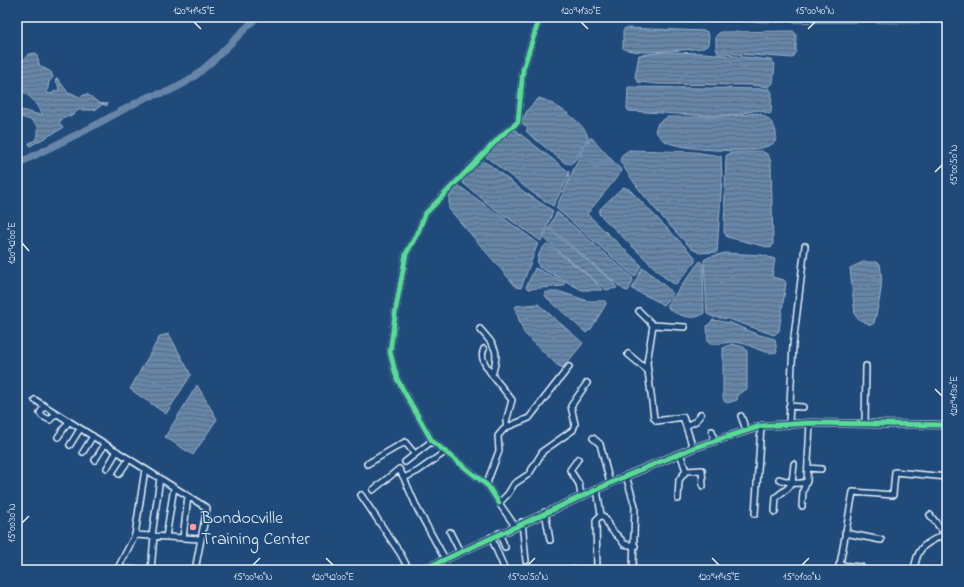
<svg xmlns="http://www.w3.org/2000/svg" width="964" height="587" font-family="'Indie Flower',sans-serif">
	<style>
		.water { fill: url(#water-rules); stroke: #9ab0c7 }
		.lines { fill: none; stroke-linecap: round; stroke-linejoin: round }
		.stream { stroke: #9ab0c7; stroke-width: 1 }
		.river { stroke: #6685a7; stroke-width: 7 }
		.minor-casing { stroke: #e8f1f8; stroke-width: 8 }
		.tertiary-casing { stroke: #e8f1f8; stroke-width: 9 }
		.minor { stroke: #1f4a7a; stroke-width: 5 }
		.tertiary { stroke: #1f4a7a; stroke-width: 6 }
		.cycleway-casing { stroke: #1f4a7a; stroke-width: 8 }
		.cycleway { stroke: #5adb95; stroke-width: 5 }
		.ticks { fill: none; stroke: #e8f1f8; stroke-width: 1.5 }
		.poi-dot { fill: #ff9aa2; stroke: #1f4a7a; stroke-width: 1.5 }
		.labels { text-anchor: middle; stroke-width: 3; stroke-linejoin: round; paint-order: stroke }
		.poi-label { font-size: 18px; fill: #e8f1f8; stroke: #1f4a7a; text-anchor: start }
		.neatline { fill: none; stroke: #e8f1f8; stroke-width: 1.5 }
		.ticks-label { font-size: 10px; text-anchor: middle; fill: #e8f1f8 }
	</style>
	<defs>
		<pattern id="water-rules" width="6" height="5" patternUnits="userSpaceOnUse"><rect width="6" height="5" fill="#6685a7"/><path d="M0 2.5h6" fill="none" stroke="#596d82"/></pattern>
	</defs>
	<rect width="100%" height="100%" fill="#1f4a7a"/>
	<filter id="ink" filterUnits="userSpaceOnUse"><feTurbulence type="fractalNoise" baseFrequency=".025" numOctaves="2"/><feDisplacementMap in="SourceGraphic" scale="8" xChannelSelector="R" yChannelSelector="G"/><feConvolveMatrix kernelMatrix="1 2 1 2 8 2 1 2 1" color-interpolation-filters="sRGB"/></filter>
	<g filter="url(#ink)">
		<path class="water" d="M 625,28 L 706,31 L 709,36 L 708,45 L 704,48 C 690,49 632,56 623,48 L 623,31 Z
			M 793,31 L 796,34 L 796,52 L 793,58 L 723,53 L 718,53 L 716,49 L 716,36 L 720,32 Z
			M 664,52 L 705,53 L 771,60 L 775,64 L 773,83 L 769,87 L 751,85 L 658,84 L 638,82 L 635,77 L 639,55 Z
			M 36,53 L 40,66 L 51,72 L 53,77 L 49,82 L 47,93 L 53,94 L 53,92 L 59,90 L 58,84 L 55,81 L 57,78 L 69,94 L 72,93 L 79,97 L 87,94 L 99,103 L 108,104 L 106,106 L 103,104 L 95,110 L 78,110 L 72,116 L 64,117 L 59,123 L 63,128 L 30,146 L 29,143 L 34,141 L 38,135 L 38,126 L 31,120 L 21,117 L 19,113 L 22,110 L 40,115 L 42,114 C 38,104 28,93 17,89 L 17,60 L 25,59 L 29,54 Z
			M 628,87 L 770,89 L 772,93 L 771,112 L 770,114 L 758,110 L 733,115 L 711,116 L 629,111 L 627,109 Z
			M 539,98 C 552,101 587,124 588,138 L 576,159 L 571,164 L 565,163 L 530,135 L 526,131 L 528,128 L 521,122 L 528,109 Z
			M 757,113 C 769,116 780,129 775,142 C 761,156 687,150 669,143 C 663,141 659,136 655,131 L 658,123 L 668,117 L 725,117 Z
			M 515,130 L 569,172 L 568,178 L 553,206 L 533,193 L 486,157 L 507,135 Z
			M 590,138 L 592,138 L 622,171 L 587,214 L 641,265 L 635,277 L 556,208 L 581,153 Z
			M 629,150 L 694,152 L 721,156 L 722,179 L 717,252 L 700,253 L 692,249 C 666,222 639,193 620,161 L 622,155 Z
			M 762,151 L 768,155 L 771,162 L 773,244 L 771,248 L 727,237 L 724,232 L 726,156 L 729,153 Z
			M 480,162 L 484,162 L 490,165 L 523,191 L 553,211 L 541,241 L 492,207 L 463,183 L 464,179 Z
			M 459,186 L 538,243 L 521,288 L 516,287 L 512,282 L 449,209 L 449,197 Z
			M 623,187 L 629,189 L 695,257 L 695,262 L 677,283 L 674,284 L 664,277 L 599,214 L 600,209 Z
			M 557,212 L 632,277 L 633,281 L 628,291 L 624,290 L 549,227 Z
			M 548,228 L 612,281 L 617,288 L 606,290 L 545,240 L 544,237 Z
			M 547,244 L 592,278 L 602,290 L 582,290 L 539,267 C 535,260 540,248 547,244 Z
			M 725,253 L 762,255 L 775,259 L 772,277 L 784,280 L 786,283 L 779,331 L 774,335 L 729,319 L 713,317 L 707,314 L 704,260 L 709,257 Z
			M 700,261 L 703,264 L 704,313 C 695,322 676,315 668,308 L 668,304 Z
			M 863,262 L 876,262 L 880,264 C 884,284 879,304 874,323 L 871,325 L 858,319 L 855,315 L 850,268 Z
			M 535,268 L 564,282 L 564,286 L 528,289 L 526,287 Z
			M 642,268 L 645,269 L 672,292 L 672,295 L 663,305 L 655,300 L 632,289 Z
			M 546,292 L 561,292 L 588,301 L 605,301 L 606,304 L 591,329 L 586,333 L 546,297 L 544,294 Z
			M 538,304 L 583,343 L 563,368 L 557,365 L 524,333 L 515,309 L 516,306 Z
			M 713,320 L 731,323 L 756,334 L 775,339 L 777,352 C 766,356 752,345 741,343 C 731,340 720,345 710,344 L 708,342 L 707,326 Z
			M 169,334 L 191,375 L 166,414 L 130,389 L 160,336 Z
			M 732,344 L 744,347 L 747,351 L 747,389 L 738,394 L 737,400 L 727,403 L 724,401 L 723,396 L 723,348 Z
			M 197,385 L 217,419 L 193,455 L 165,437 Z"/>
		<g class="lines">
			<path class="stream" d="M 17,403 L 21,406 L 23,412 L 17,422"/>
			<path class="river" d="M 17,164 L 86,130 L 147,97 L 167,92 L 185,83 L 195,76 L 216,58 L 257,17"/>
			<g class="minor-casing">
				<path id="minor" d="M 639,311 L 653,325
					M 685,327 L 653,325 L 647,363 L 654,418 L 657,421 L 683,417 L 693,448
					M 480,329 C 496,347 500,351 492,375 L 512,400 L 506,422 L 507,427 L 529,418 L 569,367
					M 484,349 C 479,358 487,367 492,375
					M 628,354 L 647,370
					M 35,400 L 207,508 L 195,570
					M 44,406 L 40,413 L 42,416 L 50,420 L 56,413
					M 789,406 L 803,407
					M 741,416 L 746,430
					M 789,423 L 793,345 L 805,246
					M 865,424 L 866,366
					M 686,426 L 696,421 L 701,414
					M 712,431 L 714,441
					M 58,437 L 69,421
					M 593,438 L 600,444 L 610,483
					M 70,445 L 80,429
					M 83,452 L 93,436
					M 680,453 L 686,471 L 702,470 L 703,486
					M 578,459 L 570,470 L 579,484 L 581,495
					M 95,460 L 105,444
					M 405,462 L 432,441
					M 367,464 L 405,442 L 414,453
					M 107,468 L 117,451
					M 808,468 L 821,469
					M 119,474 L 129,459
					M 626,476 L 635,506 L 633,567
					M 779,479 C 788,482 799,486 807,481
					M 488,486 L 488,480 L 499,451 L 498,436 L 503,430 L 507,427
					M 597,489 L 601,515 C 608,519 606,523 610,528 C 615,535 620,536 624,544 L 635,546
					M 373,490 L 399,469 L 404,478
					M 361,495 L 400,553 L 409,570
					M 678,499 L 679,480 L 686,471
					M 499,503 L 488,486 L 432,441 L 397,379 L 390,352 L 396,308 L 406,254 L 418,232 L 425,214 L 502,135 L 518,122 L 523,69 L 540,17
					M 802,506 L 803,491 L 807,481 L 810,423
					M 545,512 L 550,540
					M 775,512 L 776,497 L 788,488 L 792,483 L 794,464
					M 755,514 L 761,426
					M 930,515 L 945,534
					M 522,522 L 526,561
					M 515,526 L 499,503 L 508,494 L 514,484 L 529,474 L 543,451 L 573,430 L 575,424 L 571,406 L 587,383
					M 450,532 L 460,552
					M 499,533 L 505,547
					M 845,533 L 881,540
					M 135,535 L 200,539
					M 152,536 L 160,478
					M 166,537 L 174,487
					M 491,537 L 505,570
					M 183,538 L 188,496
					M 445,559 L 418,510 L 404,478 L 418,471 L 445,452
					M 839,565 L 861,567
					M 118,569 L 141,570
					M 117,570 L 135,535 L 145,469
					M 151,570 L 154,536
					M 567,570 L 597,569 L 596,520 L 601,515
					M 839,570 L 853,492 L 893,495 L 895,472 L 947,477
					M 914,570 C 918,544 926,544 947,533"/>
			</g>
			<g class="tertiary-casing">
				<path id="tertiary" d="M 659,17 L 947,19
					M 422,570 L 626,476 L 693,448 L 761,426 L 810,423 L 947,425"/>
			</g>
			<use href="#minor" class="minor"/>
			<use href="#tertiary" class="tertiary"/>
			<g class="cycleway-casing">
				<path id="cycleway" d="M 659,17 L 947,19
					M 499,503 L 488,486 L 432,441 L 397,379 L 390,352 L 396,308 L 406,254 L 418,232 L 425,214 L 502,135 L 518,122 L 523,69 L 540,17
					M 422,570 L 626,476 L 693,448 L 761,426 L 810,423 L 947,425"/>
			</g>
			<use href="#cycleway" class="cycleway"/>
		</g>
	</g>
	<path class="ticks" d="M 194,22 L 201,29M 581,22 L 588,29M 808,29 L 815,22M 935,172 L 942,165M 22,243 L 29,251M 935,389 L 942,396M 22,523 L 29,516M 326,558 L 333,565M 712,558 L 719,565M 253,565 L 260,558M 528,565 L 535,558M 802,565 L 809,558"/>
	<circle class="poi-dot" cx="193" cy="527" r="4"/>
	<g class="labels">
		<g class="poi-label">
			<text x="201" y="523">Bondocville<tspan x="201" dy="21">Training Center</tspan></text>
		</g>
	</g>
	<rect width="964" height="587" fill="none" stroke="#1f4a7a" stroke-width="44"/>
	<rect x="22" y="22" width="920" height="543" class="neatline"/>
	<g class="ticks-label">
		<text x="194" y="14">120°41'45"E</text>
		<text x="581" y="14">120°41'30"E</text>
		<text x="815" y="14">15°00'40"N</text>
		<text transform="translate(953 165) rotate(-90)" y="4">15°00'50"N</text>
		<text transform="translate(11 243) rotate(-90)" y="4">120°42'00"E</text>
		<text transform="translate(953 396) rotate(-90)" y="4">120°41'30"E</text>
		<text transform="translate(11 523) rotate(-90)" y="4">15°00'30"N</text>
		<text x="253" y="580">15°00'40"N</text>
		<text x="333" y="580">120°42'00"E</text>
		<text x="528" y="580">15°00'50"N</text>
		<text x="719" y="580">120°41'45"E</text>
		<text x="802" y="580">15°01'00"N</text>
	</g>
</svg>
